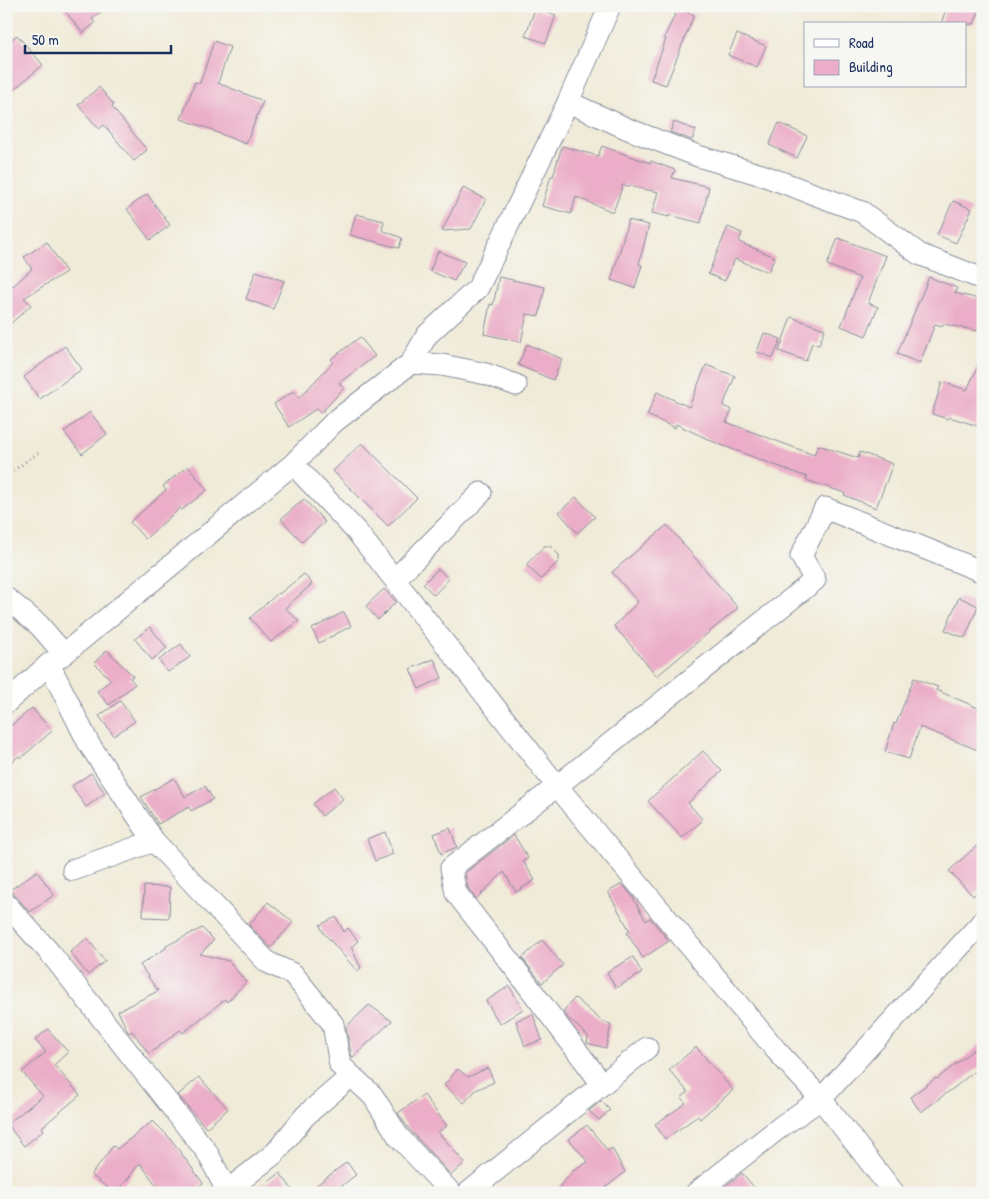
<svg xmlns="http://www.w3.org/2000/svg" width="989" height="1199" font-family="'Patrick Hand',sans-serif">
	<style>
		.building { fill: #ebadc7 }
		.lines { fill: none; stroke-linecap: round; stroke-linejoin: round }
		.street-casing { stroke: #868d9b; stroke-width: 23 }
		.path { stroke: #868d9b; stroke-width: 3; stroke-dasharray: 1 4; stroke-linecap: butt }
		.street { stroke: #fff; stroke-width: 21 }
	</style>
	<rect width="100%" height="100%" fill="#f6f6f2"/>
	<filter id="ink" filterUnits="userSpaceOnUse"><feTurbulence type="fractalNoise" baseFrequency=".02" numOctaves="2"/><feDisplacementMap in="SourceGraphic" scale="10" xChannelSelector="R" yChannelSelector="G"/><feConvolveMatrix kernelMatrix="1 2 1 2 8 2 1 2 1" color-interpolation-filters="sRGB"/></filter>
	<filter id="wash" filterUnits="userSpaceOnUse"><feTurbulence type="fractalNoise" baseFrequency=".0096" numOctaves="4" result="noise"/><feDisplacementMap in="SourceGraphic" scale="20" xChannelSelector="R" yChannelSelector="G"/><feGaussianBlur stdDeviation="1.12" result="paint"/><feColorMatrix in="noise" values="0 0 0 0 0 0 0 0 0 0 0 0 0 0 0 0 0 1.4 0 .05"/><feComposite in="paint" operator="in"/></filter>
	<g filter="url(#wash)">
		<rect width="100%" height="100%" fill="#f0ebd8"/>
		<g id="blocks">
			<path class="building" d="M 61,6 L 108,6 L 92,19 L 95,23 L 83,33 Z
				M 947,6 L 981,6 L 974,24 L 941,24 Z
				M 678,8 L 694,15 L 666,85 L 651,80 L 666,39 L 664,38 Z
				M 535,9 L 556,15 L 546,43 L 525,36 Z
				M 737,34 L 766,46 L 757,67 L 728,55 Z
				M 17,35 L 43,65 L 6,96 L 6,44 Z
				M 214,41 L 230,47 L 218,83 L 263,101 L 246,144 L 213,131 L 213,130 L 181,119 L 195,82 L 200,83 Z
				M 99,87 L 114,105 L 112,107 L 147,150 L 134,161 L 104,125 L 99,129 L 78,105 Z
				M 674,122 L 696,130 L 692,140 L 670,132 Z
				M 779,123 L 807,136 L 797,158 L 769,145 Z
				M 562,146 L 598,156 L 602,146 L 650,163 L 651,161 L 675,170 L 672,178 L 709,187 L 701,223 L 669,215 L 669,217 L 652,213 L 658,192 L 623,185 L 613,212 L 576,197 L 571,214 L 542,206 L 551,176 L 553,176 Z
				M 463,188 L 486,199 L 471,229 L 442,231 Z
				M 147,194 L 170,225 L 150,240 L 127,209 Z
				M 953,201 L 972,209 L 956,243 L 937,235 Z
				M 356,214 L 384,221 L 382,230 L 402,238 L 399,248 L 350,235 Z
				M 628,220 L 649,225 L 639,264 L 642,265 L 635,288 L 611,280 L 619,254 Z
				M 728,227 L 742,233 L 739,242 L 775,257 L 768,272 L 735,259 L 725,281 L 708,274 Z
				M 838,238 L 886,256 L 868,303 L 878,307 L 866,336 L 841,326 L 860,278 L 827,265 Z
				M 47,242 L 66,272 L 24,298 L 31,305 L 6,328 L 6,279 L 13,286 L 32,269 L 24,257 Z
				M 438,251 L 465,262 L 454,281 L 430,271 Z
				M 256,271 L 284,281 L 273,309 L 246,299 Z
				M 499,277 L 545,287 L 539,316 L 527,314 L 521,342 L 484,334 L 490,304 L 493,305 Z
				M 929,277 L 957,288 L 955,293 L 983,300 L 983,332 L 943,324 L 942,326 L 935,324 L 920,363 L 897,354 Z
				M 791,317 L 825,329 L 819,345 L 812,343 L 806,361 L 779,351 Z
				M 764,333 L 781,339 L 773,358 L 757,352 Z
				M 360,337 L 375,356 L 339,383 L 344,388 L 321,413 L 316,409 L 289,427 L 274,404 L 294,391 L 299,398 L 333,362 L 331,359 Z
				M 527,344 L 562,359 L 553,380 L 518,365 Z
				M 65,346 L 82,369 L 40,399 L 24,377 Z
				M 983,355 L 983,411 L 978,426 L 949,417 L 948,419 L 932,414 L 942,382 L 967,390 Z
				M 706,365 L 735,376 L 723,406 L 732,410 L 726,422 L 814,455 L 818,445 L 858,458 L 860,452 L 893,464 L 876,508 L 844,495 L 845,493 L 806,480 L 807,477 L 716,443 L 676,424 L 675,428 L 647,415 L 657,392 L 689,407 Z
				M 90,412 L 107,434 L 82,454 L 64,432 Z
				M 362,443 L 417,498 L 388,526 L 333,471 Z
				M 188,466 L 207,490 L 182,510 L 180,508 L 145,539 L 130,522 L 166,490 L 163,486 Z
				M 576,497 L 595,517 L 577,533 L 559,512 Z
				M 304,499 L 325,522 L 302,542 L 281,519 Z
				M 667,525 L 738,608 L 657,676 L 614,626 L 638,602 L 612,572 Z
				M 544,546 L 550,546 L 559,555 L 559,561 L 541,579 L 526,565 Z
				M 438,569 L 449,579 L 434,595 L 423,584 Z
				M 304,574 L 312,584 L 285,608 L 299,621 L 271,642 L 250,618 L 278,593 L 279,594 Z
				M 384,589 L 396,602 L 378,620 L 366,606 Z
				M 959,597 L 978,606 L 965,638 L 945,630 Z
				M 344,612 L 351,626 L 319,643 L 312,629 Z
				M 150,627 L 167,648 L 152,660 L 135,639 Z
				M 181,644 L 190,657 L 168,672 L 159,660 Z
				M 107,650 L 133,676 L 130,678 L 135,684 L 109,705 L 97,691 L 111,680 L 94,663 Z
				M 434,659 L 442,678 L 419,689 L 410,669 Z
				M 914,678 L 938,687 L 936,690 L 983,710 L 983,752 L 920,727 L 909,759 L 885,752 L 894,723 L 896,724 Z
				M 120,701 L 135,721 L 114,736 L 99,716 Z
				M 32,708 L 52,731 L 21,758 L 19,756 L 6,767 L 6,730 Z
				M 703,751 L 722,771 L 688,803 L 703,820 L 682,838 L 648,801 Z
				M 91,773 L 105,793 L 86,807 L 72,786 Z
				M 174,778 L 185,797 L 205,786 L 213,799 L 191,811 L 189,807 L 158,824 L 141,797 Z
				M 334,787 L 343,799 L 322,816 L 313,804 Z
				M 450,828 L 457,847 L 441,854 L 434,834 Z
				M 385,832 L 393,854 L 375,861 L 367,839 Z
				M 514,835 L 528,858 L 523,861 L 535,880 L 516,892 L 504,872 L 476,899 L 468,888 L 465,873 Z
				M 983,840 L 983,887 L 973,896 L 949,871 Z
				M 37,871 L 54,895 L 30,912 L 10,890 Z
				M 622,884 L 632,896 L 646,921 L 650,918 L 669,941 L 643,958 L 627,933 L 630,931 L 608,892 Z
				M 144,886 L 170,887 L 169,918 L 143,917 Z
				M 268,902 L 293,922 L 271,948 L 249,925 Z
				M 336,917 L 344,932 L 348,928 L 358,941 L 351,947 L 361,968 L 357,971 L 323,932 L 320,925 Z
				M 202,928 L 214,940 L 200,954 L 229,961 L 246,982 L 227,1002 L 225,999 L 183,1033 L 180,1030 L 149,1054 L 132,1031 L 129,1033 L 128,1032 L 118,1011 L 158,991 L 140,965 L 166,948 L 166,946 Z
				M 87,938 L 105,961 L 88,975 L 70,952 Z
				M 542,940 L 563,965 L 542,983 L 522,958 Z
				M 633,957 L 642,973 L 616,988 L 607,972 Z
				M 509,986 L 523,1009 L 500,1024 L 486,1001 Z
				M 575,998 L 603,1022 L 611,1024 L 606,1048 L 587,1043 L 588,1036 L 568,1018 L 563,1011 Z
				M 369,1005 L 392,1021 L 352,1058 L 346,1027 Z
				M 533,1014 L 542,1040 L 525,1046 L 516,1021 Z
				M 48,1029 L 68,1052 L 54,1065 L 80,1095 L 42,1127 L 44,1130 L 24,1146 L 7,1124 L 43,1096 L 22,1072 L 46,1052 L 35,1040 Z
				M 983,1042 L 983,1064 L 955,1087 L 921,1112 L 910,1097 L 936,1078 L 937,1079 Z
				M 696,1047 L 733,1090 L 700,1119 L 698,1116 L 665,1139 L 655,1124 L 686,1103 L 681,1098 L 688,1092 L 669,1070 Z
				M 488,1068 L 494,1082 L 476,1090 L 464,1103 L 444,1085 L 458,1069 L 468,1077 Z
				M 199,1077 L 228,1109 L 206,1128 L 178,1095 Z
				M 424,1095 L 447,1126 L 438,1132 L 465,1163 L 451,1175 L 408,1128 L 398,1113 Z
				M 601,1101 L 610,1110 L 599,1120 L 589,1111 Z
				M 153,1121 L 170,1138 L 203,1183 L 191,1193 L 162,1193 L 140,1163 L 117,1193 L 115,1193 L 91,1175 L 113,1146 L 117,1149 Z
				M 587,1125 L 608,1151 L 612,1148 L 625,1172 L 599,1193 L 554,1193 L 573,1171 L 588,1162 L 569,1139 Z
				M 347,1162 L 356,1175 L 332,1193 L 306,1193 Z
				M 280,1173 L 295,1193 L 254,1193 Z
				M 742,1173 L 759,1193 L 717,1193 Z"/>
		</g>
	</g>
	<g filter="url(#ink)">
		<use href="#blocks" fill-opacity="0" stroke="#868d9b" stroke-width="1"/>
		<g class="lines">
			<g class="street-casing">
				<path id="street" d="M 568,102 L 628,129 L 698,156 L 765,176 L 862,212 L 919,254 L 983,279
					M 411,363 L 442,365 L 486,374 L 516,385
					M 293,464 L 357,532 L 557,786 L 776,1050 L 821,1099 L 894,1193
					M 395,579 L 481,493
					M 6,598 L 39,625 L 64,654
					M 49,664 L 89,744 L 154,841 L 267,962 L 293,974 L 333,1024 L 340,1065 L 373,1096 L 398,1136 L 451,1193
					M 6,703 L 49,664 L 64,654 L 293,464 L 334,422 L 411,363 L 427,335 L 478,288 L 568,102 L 610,6
					M 73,870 L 154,841
					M 6,904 L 51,954 L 207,1152 L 228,1193
					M 602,1084 L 517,971 L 456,893 L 451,868 L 557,786 L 815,580 L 801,556 L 825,508 L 983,572
					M 227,1191 L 275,1153 L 305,1116 L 351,1076
					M 468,1193 L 647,1048
					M 696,1193 L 783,1125 L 821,1099 L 983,921"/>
			</g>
			<path class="path" d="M 6,478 L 17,468 L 38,453"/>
			<use href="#street" class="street"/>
		</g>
	</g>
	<rect width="989" height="1199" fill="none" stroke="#f6f6f2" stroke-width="25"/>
	<rect x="804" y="22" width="162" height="65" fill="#f6f6f2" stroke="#9ea6b7"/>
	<rect x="814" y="39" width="25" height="8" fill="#ffffff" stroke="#9ea6b7"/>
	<text x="849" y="48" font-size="15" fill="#1b2f5e">Road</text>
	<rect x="814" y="60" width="25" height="15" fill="#ebadc7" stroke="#9ea6b7"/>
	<text x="849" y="72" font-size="15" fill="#1b2f5e">Building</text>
	<path d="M25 45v8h146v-8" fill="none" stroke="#1b2f5e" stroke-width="2.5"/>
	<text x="32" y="45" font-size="15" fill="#1b2f5e" stroke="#f6f6f2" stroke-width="4" paint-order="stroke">50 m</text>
</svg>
